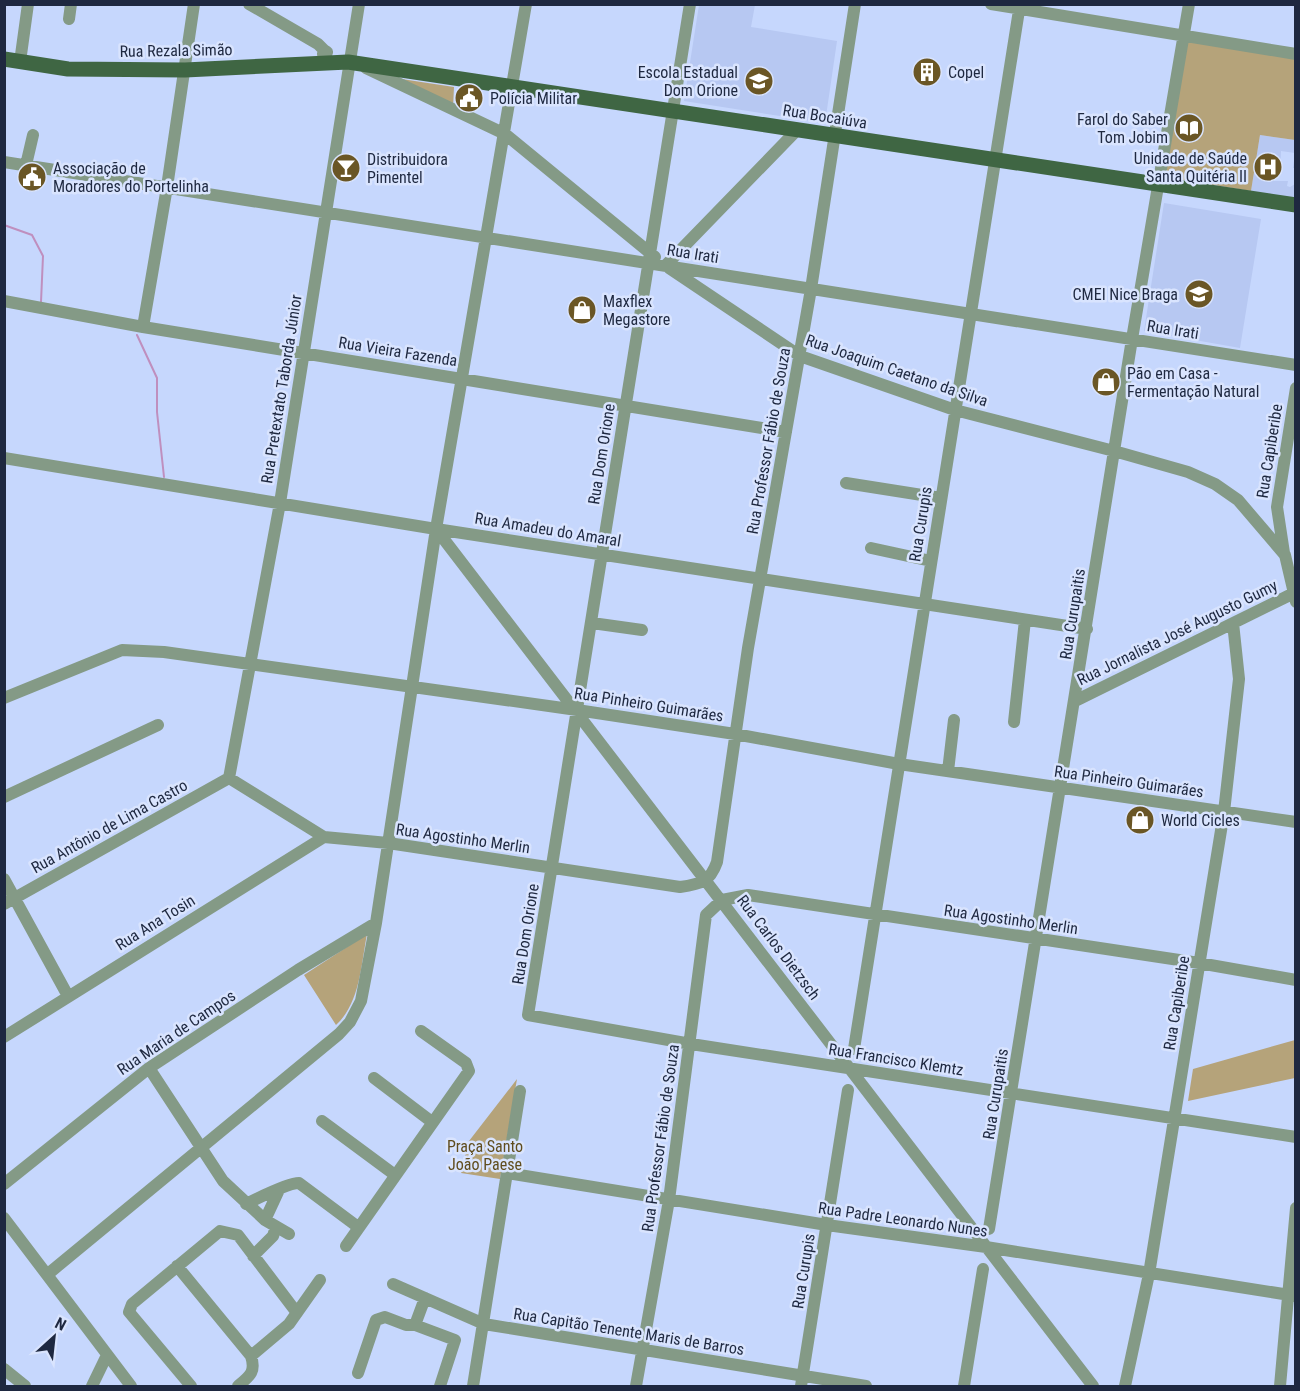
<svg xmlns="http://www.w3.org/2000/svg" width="1300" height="1391" font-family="'Roboto Condensed',sans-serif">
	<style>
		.built { fill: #b7c8f2 }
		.green { fill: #b5a37a }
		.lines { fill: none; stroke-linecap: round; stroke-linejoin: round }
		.stream { stroke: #bf8fbe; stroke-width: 2 }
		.minor { stroke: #849a86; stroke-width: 12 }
		.major { stroke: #3f6643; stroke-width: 15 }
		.labels { text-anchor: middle; stroke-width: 5; stroke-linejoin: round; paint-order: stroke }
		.street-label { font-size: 16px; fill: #1e2840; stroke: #d9e4fe }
		.poi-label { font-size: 16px; fill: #1e2840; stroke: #d9e4fe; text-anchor: start }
		.park-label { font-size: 16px; fill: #604d1e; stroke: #d9e4fe }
	</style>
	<rect width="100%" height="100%" fill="#c6d7fd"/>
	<path class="built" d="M 699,5 L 755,5 L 751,27 L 837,41 L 825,123 L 684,101 Z
		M 1260,135 L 1295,140 L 1295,168 L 1293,168 L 1295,153 L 1281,151 L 1280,173 L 1275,172 L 1273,181 L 1288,181 L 1287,186 L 1290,187 L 1295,184 L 1295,198 L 1251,191 Z
		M 1164,203 L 1261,219 L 1240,348 L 1144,331 Z"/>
	<path class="green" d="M 1186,41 L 1295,59 L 1295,140 L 1260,135 L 1251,191 L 1164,177 Z
		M 395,78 L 454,87 L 453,107 Z
		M 367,934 C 361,965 360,1003 336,1025 L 304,975 Z
		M 1295,1040 L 1295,1078 L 1188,1101 L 1193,1069 Z
		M 517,1079 L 500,1179 L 461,1173 L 469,1141 Z"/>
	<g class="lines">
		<path class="stream" d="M 4,225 L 32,235 L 43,256 L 41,302
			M 137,335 L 157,378 L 157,412 L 164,477"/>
		<path class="minor" d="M 249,4 L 318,44 L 324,50 L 323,54 L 326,55 L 327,52 L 324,50
			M 690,4 L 528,1015 L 691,1044 L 1296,1137
			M 991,4 L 1296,54
			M 69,19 L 71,4
			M 20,62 L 28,4
			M 366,68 L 505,134 L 655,257
			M 4,162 L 1296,365
			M 26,165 L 33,135
			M 665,266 L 797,130
			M 669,268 L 800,356 L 955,410 L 1114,451 L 1188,472 L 1215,484 L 1238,500 L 1285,555 L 1296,602
			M 4,301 L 143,327 L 786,432
			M 143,327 L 167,187 L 194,4
			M 4,458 L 436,529 L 1087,629
			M 846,483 L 941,498
			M 436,529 L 1093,1386
			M 871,548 L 931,561
			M 1284,553 L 1277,507 L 1296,388
			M 592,623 L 642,630
			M 4,698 L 122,650 L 164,652 L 577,710 L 735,734 L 899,764 L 1296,822
			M 1075,701 L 1294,593
			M 1014,722 L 1025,620
			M 948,771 L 954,720
			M 229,778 L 324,837 L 388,843 L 680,887 C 701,884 710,882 717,862 L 748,648 L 811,289 L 855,4
			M 229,778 L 280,503 L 359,4
			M 4,797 L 158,725
			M 4,879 L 68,996
			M 4,904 L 229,778
			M 4,1037 L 324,837
			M 854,1049 L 1020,4
			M 149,1068 L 223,1181 L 265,1220 L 289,1234
			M 374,1078 L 432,1122
			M 322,1121 L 395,1175
			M 507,1173 L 827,1225 L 986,1247 L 1296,1296
			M 4,1184 L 149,1068 L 298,970 L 376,923
			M 246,1204 C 258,1198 288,1183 299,1183 L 358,1227
			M 4,1218 L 131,1386
			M 265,1220 L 278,1192
			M 989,1229 L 1132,339 L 1189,4
			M 346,1246 L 469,1071 L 466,1063 L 421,1031
			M 253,1256 L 273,1236 L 276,1227
			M 177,1266 L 251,1356 C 256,1372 250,1376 238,1386
			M 48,1274 L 339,1034 L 350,1022 L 361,1001 L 376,923 L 436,529 L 526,4
			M 393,1284 L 484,1324 L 866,1386
			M 415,1325 L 455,1340 L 440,1386
			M 251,1356 L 289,1324 L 320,1280
			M 4,1369 L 25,1386
			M 358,1373 L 376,1320 L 385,1317 L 406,1325 L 415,1325 L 425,1298
			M 92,1386 L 107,1355
			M 191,1386 L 129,1312 L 132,1304 L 220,1231 L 238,1235 L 297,1313
			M 473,1386 L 520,1091
			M 636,1386 L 669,1200 L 706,915 L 722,900 L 748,895 L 1199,963 L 1296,980
			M 801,1386 L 848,1090
			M 964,1386 L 983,1269
			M 1125,1386 L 1149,1274 L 1224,812 L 1239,679 L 1233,623
			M 1280,1386 L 1296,1208"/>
		<path class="major" d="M 4,59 L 68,69 L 185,70 L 348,62 L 1296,205"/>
	</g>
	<defs>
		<g id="building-disc" transform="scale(1.5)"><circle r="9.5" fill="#6a5625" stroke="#d9e4fe"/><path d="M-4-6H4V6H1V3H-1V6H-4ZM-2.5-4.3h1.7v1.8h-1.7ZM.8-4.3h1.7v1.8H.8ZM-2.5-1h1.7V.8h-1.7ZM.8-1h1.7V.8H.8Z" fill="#fff"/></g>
		<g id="school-disc" transform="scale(1.5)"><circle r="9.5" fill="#6a5625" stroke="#d9e4fe"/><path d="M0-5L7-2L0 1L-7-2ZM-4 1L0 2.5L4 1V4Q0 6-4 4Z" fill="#fff"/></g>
		<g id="civic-disc" transform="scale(1.5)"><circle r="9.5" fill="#6a5625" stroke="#d9e4fe"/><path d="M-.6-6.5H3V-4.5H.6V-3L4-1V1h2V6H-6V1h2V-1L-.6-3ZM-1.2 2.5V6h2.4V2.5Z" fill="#fff"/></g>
		<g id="library-disc" transform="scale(1.5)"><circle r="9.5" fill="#6a5625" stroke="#d9e4fe"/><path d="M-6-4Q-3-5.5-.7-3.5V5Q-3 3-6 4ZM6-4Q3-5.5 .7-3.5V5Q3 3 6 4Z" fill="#fff"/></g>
		<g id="hospital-disc" transform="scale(1.5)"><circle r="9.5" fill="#6a5625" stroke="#d9e4fe"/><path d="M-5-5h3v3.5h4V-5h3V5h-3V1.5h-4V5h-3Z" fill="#fff"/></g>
		<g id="bar-disc" transform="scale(1.5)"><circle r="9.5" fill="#6a5625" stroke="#d9e4fe"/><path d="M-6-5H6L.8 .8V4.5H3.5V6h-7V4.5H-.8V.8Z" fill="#fff"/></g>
		<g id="shop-disc" transform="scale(1.5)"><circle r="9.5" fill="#6a5625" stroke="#d9e4fe"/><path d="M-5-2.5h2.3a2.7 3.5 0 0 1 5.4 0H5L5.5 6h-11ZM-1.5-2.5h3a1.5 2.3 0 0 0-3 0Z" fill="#fff"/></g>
	</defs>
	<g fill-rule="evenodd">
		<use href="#building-disc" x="927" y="72"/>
		<use href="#school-disc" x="759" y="81"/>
		<use href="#civic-disc" x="469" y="98"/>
		<use href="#library-disc" x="1189" y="128"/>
		<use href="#hospital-disc" x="1268" y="167"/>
		<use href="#bar-disc" x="346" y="168"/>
		<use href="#civic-disc" x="32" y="177"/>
		<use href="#school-disc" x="1199" y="294"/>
		<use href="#shop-disc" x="582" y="310"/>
		<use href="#shop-disc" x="1106" y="382"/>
		<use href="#shop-disc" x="1140" y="820"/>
	</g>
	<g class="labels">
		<g class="street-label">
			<text transform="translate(176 50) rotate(-1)" y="6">Rua Rezala Simão</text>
			<text transform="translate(825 116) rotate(9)" y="6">Rua Bocaiúva</text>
			<text transform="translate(693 253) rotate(9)" y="6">Rua Irati</text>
			<text transform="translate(1173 329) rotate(9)" y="6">Rua Irati</text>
			<text transform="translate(398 351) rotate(9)" y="6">Rua Vieira Fazenda</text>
			<text transform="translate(897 370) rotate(19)" y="6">Rua Joaquim Caetano da Silva</text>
			<text transform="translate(281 389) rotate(-81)" y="6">Rua Pretextato Taborda Júnior</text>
			<text transform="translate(768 441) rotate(-80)" y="6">Rua Professor Fábio de Souza</text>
			<text transform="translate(1269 451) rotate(-81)" y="6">Rua Capiberibe</text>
			<text transform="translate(601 454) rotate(-81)" y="6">Rua Dom Orione</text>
			<text transform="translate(920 524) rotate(-81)" y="6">Rua Curupis</text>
			<text transform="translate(548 529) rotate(9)" y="6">Rua Amadeu do Amaral</text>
			<text transform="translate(1072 614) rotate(-81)" y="6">Rua Curupaitis</text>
			<text transform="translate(1177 632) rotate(-26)" y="6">Rua Jornalista José Augusto Gumy</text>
			<text transform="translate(649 704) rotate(9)" y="6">Rua Pinheiro Guimarães</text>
			<text transform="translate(1129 781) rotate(8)" y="6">Rua Pinheiro Guimarães</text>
			<text transform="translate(109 826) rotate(-29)" y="6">Rua Antônio de Lima Castro</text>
			<text transform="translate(463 838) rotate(8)" y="6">Rua Agostinho Merlin</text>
			<text transform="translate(1011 919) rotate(8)" y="6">Rua Agostinho Merlin</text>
			<text transform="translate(155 922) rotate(-32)" y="6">Rua Ana Tosin</text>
			<text transform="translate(525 934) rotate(-81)" y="6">Rua Dom Orione</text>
			<text transform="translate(779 947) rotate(53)" y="6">Rua Carlos Dietzsch</text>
			<text transform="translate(1176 1003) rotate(-81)" y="6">Rua Capiberibe</text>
			<text transform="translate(176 1032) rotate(-34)" y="6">Rua Maria de Campos</text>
			<text transform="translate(896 1059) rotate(9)" y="6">Rua Francisco Klemtz</text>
			<text transform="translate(995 1094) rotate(-81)" y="6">Rua Curupaitis</text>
			<text transform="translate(660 1138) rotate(-82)" y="6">Rua Professor Fábio de Souza</text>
			<text transform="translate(903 1219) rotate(8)" y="6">Rua Padre Leonardo Nunes</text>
			<text transform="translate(803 1271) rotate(-81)" y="6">Rua Curupis</text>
			<text transform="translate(629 1331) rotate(9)" y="6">Rua Capitão Tenente Maris de Barros</text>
		</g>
		<g class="poi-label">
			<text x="738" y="78" text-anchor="end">Escola Estadual<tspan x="738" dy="18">Dom Orione</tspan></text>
			<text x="948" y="78">Copel</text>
			<text x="490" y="104">Polícia Militar</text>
			<text x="1168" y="125" text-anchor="end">Farol do Saber<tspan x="1168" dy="18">Tom Jobim</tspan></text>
			<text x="1247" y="164" text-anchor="end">Unidade de Saúde<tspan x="1247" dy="18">Santa Quitéria II</tspan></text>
			<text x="367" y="165">Distribuidora<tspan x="367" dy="18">Pimentel</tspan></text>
			<text x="53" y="174">Associação de<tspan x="53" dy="18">Moradores do Portelinha</tspan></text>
			<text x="1178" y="300" text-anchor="end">CMEI Nice Braga</text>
			<text x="603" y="307">Maxflex<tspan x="603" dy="18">Megastore</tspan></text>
			<text x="1127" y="379">Pão em Casa -<tspan x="1127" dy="18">Fermentação Natural</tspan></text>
			<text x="1161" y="826">World Cicles</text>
		</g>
		<g class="park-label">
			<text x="485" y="1152">Praça Santo<tspan x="485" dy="18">João Paese</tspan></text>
		</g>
	</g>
	<rect width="1300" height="1391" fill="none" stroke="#1e2840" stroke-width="12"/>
	<g transform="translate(54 1337) rotate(27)" stroke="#d9e4fe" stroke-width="4.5" paint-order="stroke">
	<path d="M0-4.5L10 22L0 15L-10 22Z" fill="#1e2840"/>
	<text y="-9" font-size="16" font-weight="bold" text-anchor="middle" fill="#1e2840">N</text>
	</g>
</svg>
